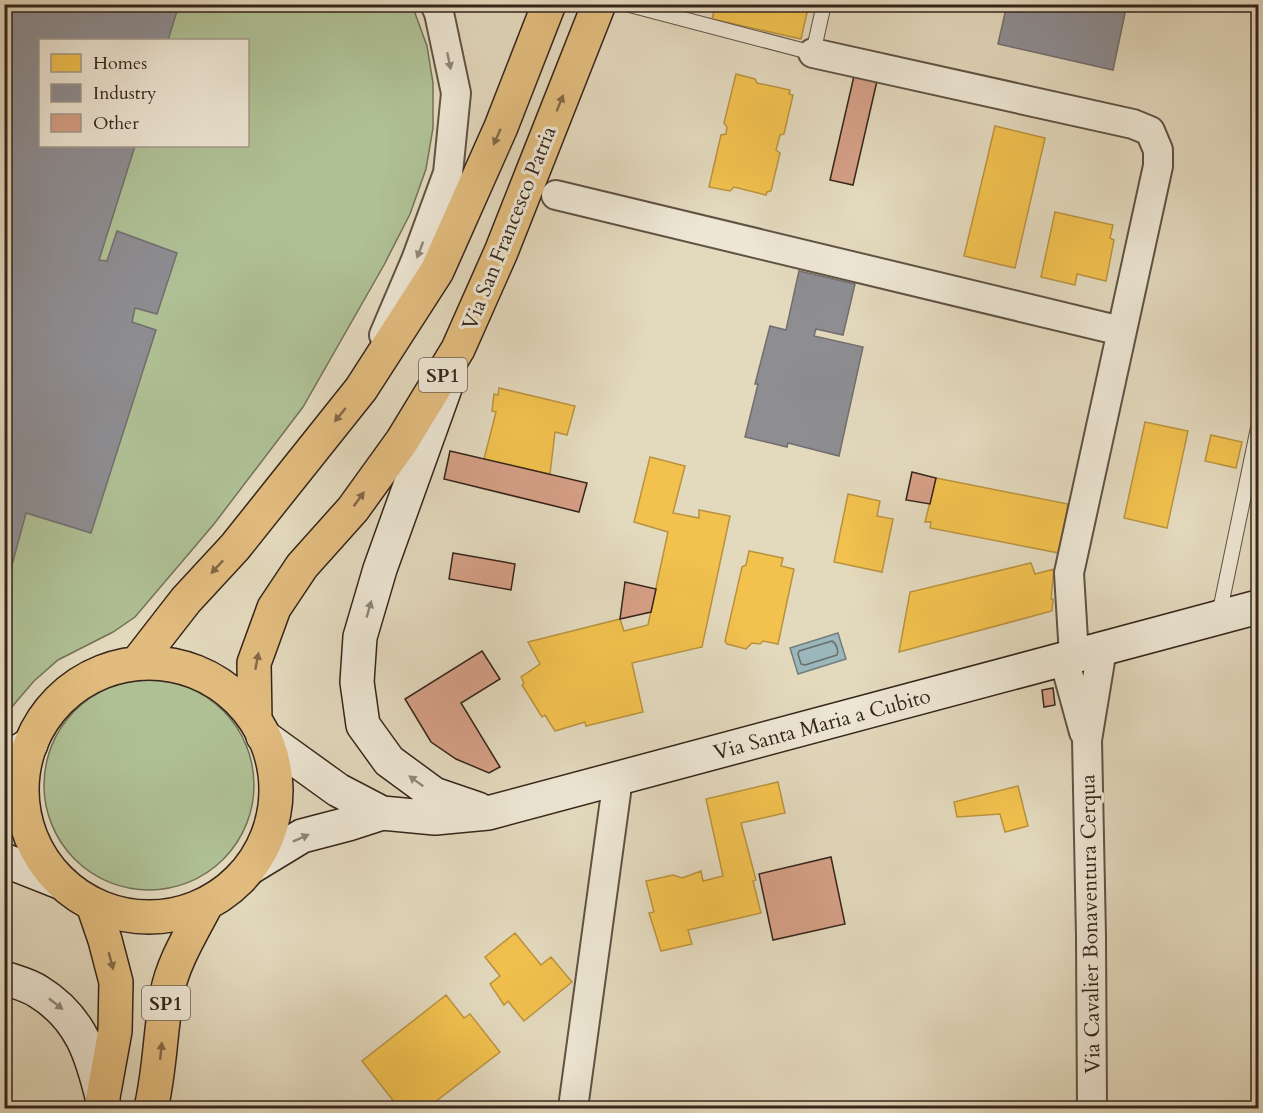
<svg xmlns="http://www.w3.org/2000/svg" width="1263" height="1113" font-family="Cardo,serif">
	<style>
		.green { fill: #afc095; stroke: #727258; stroke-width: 1.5; fill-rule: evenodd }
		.water { fill: #9bb7bc; stroke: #727d7c; stroke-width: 1.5 }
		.homes { fill: #f2c14e; stroke: #b9923f; stroke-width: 1.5 }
		.industry { fill: #8d8d92; stroke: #736e6e; stroke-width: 1.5 }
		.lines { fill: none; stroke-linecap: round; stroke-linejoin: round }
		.shore { stroke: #686e6c; stroke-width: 1.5 }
		.building { fill: #d59f86; stroke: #35251b; stroke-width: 1.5 }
		.service-casing { stroke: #605244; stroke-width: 16 }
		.minor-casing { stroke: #605244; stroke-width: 32 }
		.secondary-casing { stroke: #35251b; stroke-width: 36 }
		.primary-casing { stroke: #35251b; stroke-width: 36 }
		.service { stroke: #ede6d4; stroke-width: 14 }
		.minor { stroke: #ede6d4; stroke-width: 28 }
		.secondary { stroke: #ede6d4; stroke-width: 33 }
		.primary { stroke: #e2bc7e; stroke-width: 33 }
		.oneway { fill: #918678 }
		.oneway2 { fill: #836948 }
		.labels { text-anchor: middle; stroke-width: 6; stroke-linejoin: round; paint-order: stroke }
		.shield { fill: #ede6d4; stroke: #6c5f52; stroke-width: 1.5 }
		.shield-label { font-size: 20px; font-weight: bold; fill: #35251b }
		.street-label { font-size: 21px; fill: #35251b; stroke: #ede6d4 }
	</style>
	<rect width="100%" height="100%" fill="#e3d9bd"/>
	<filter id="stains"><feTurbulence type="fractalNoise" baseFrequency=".00333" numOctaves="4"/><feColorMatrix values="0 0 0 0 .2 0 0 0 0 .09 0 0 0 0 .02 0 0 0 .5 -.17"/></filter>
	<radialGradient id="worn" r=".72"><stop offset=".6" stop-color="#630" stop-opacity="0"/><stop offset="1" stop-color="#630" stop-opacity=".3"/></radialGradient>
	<path class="green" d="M 5,5 L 412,5 L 427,46 L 433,83 L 433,128 L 426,169 L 410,214 L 384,265 L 303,407 L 214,524 L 135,617 L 113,632 L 58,660 L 34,681 L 5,715 ZM 40,40 L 248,40 L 248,146 L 40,146 Z
		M44 785a105 105 0 1 1 210 0a105 105 0 1 1-210 0Z"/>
	<path class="water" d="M 838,633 L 846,659 L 798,674 L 790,648 Z"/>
	<path class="homes" d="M 716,4 L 809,4 L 801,39 L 712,19 Z
		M 736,74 L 755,79 L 757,83 L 790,90 L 789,94 L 793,95 L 784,134 L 780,135 L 776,150 L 780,153 L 771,191 L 767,192 L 766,195 L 734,187 L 730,191 L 709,187 L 721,135 L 726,134 L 727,127 L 724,123 Z
		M 995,126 L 1045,138 L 1015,268 L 964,256 Z
		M 1055,212 L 1113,225 L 1110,238 L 1114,240 L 1106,281 L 1077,274 L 1075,285 L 1041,277 Z
		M 499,388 L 575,406 L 567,435 L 555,432 L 550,474 L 484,459 L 496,412 L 492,411 L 494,394 L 498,395 Z
		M 1145,422 L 1188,431 L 1167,528 L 1124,518 Z
		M 1211,435 L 1242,442 L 1236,468 L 1205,461 Z
		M 650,457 L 685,466 L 673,513 L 699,518 L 699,510 L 730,516 L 702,647 L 632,663 L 643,712 L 586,726 L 585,722 L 555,731 L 545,715 L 542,717 L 522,685 L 524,683 L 521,677 L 540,664 L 528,642 L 620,619 L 624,631 L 648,625 L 668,532 L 634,522 Z
		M 936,478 L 1068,504 L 1059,553 L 930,528 L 931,522 L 925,522 Z
		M 848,494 L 880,501 L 877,516 L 893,519 L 882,572 L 834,562 Z
		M 749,551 L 783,558 L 781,566 L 794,569 L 778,644 L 763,641 L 760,644 L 752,643 L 746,649 L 727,644 L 725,641 L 742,567 L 746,565 Z
		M 1031,563 L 1035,574 L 1054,569 L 1051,599 L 1053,599 L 1052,611 L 899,652 L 910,592 Z
		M 778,782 L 785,813 L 741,823 L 756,880 L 753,881 L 761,913 L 688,930 L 692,944 L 661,951 L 649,913 L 654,912 L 646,881 L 673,875 L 682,878 L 701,871 L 703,881 L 723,876 L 706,799 Z
		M 1018,786 L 1028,826 L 1005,832 L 1000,814 L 957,817 L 954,802 Z
		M 515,933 L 541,965 L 551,957 L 572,982 L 524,1021 L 508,1001 L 504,1005 L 490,984 L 500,976 L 485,957 Z
		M 446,995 L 464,1018 L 470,1014 L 500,1052 L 427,1108 L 399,1108 L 362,1061 Z"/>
	<path class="industry" d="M 4,4 L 157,4 L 177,11 L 168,40 L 40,40 L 40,146 L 135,146 L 99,260 L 107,261 L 117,231 L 177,253 L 157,314 L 135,308 L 132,322 L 156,330 L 91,533 L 26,513 L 12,565 L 4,562 Z
		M 1007,4 L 1127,4 L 1113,70 L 998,44 Z
		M 799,271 L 855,284 L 843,335 L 816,329 L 814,336 L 863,347 L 839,456 L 788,443 L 787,447 L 745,437 L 758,384 L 755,384 L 770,326 L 786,330 Z"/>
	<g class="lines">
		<path class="shore" d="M 832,641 C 836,643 839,651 837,655 L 805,665 L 801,664 L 798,654 L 799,651 Z"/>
	</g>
	<path class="building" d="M 854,76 L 877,81 L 853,185 L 830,180 Z
		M 450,451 L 587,483 L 579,512 L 444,479 Z
		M 912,472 L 936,478 L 930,504 L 906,500 Z
		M 453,553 L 515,564 L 511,590 L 449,579 Z
		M 625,582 L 656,589 L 651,612 L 620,619 Z
		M 482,651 L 500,679 L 461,703 L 500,767 L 489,773 L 456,759 L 431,742 L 405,699 Z
		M 1053,688 L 1055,705 L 1044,707 L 1042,690 Z
		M 831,857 L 845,924 L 773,940 L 759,874 Z"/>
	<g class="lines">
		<g class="service-casing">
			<path id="service" d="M 626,4 L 813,53 L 824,4
				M 1219,615 L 1258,428"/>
		</g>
		<g class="minor-casing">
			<path id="minor" d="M 813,53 L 1133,124 L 1150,131 L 1158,150 L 1158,166 L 1069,573 L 1074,656
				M 556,195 L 1121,331
				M 384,335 L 416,260 L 448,173 L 456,93 L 439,13 L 435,4
				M 1064,659 L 1084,732
				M 573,1108 L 618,778
				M 1092,1108 L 1091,936 L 1087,740 L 1102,649"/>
		</g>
		<g class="secondary-casing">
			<path id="secondary" d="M 448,380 L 380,569 L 360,637 L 357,682 L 363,725 L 389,761 L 434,794 L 478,809
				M 263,736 L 338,790 L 382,813 L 435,818 L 488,813 L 1258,607
				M 4,760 L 31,744
				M 4,860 L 62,883
				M 251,867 L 302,836 L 348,824 L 382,813
				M 4,978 C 16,982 29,985 39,992 C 81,1018 92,1055 103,1101"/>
		</g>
		<g class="primary-casing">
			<path id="primary" d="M 137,663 L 186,600 L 235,547 L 361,389 L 437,271 L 501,127 L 549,4
				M22 790a127 127 0 1 1 254 0a127 127 0 1 1-254 0Z
				M 255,720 L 254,663 L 274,608 L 302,566 L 353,509 L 402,441 L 458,349 L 501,252 L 599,4
				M 93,905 L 105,940 L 116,982 L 115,1031 L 101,1108
				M 151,1108 C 160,1071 160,1032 167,994 C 172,964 192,932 206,905"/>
		</g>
		<use href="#service" class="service"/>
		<use href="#minor" class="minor"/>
		<use href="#secondary" class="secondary"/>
		<use href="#primary" class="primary"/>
	</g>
	<defs><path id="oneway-solid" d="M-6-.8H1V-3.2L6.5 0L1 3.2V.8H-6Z" transform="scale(1.5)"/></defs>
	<g class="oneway">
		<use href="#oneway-solid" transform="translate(449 61) rotate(78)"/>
		<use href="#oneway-solid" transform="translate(420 250) rotate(111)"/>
		<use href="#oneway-solid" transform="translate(369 609) rotate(-74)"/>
		<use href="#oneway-solid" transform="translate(416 781) rotate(-144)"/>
		<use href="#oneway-solid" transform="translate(301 838) rotate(-24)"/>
		<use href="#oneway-solid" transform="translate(56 1004) rotate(38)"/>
	</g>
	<g class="oneway2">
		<use href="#oneway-solid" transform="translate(560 103) rotate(-68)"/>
		<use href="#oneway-solid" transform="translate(497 137) rotate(114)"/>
		<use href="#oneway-solid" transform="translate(340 415) rotate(129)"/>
		<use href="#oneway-solid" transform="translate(359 499) rotate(-54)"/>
		<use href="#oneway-solid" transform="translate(217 567) rotate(133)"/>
		<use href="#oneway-solid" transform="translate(257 661) rotate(-79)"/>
		<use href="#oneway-solid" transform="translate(111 961) rotate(75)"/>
		<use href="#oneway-solid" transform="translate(161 1051) rotate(-84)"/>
	</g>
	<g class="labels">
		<g class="shield">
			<rect x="419" y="358" width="48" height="34" rx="4.5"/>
			<rect x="142" y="986" width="48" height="34" rx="4.5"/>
		</g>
		<g class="shield-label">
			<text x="443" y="382">SP1</text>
			<text x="166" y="1010">SP1</text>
		</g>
		<g class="street-label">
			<text transform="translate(509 228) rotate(-68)" y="7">Via San Francesco Patria</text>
			<text transform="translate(822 724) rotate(-15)" y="7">Via Santa Maria a Cubito</text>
			<text transform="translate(1090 924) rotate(-91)" y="7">Via Cavalier Bonaventura Cerqua</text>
		</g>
	</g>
	<rect width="1263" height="1113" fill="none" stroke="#e3d9bd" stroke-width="24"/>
	<rect x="6" y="6" width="1251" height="1101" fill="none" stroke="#35251b" stroke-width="3"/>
	<rect x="12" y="12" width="1239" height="1089" fill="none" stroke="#35251b" stroke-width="1.5"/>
	<rect x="39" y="39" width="210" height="108" fill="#ede6d4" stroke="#a3998a" stroke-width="1.5"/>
	<rect x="51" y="54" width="30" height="18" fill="#f2c14e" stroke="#a3998a" stroke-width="1.5"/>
	<text x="93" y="69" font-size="18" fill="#35251b">Homes</text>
	<rect x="51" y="84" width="30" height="18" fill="#8d8d92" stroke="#a3998a" stroke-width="1.5"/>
	<text x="93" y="99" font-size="18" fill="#35251b">Industry</text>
	<rect x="51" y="114" width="30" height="18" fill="#d59f86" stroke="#a3998a" stroke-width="1.5"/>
	<text x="93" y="129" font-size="18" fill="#35251b">Other</text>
	<rect width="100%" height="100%" filter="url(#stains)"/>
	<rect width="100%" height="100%" fill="url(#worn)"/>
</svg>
